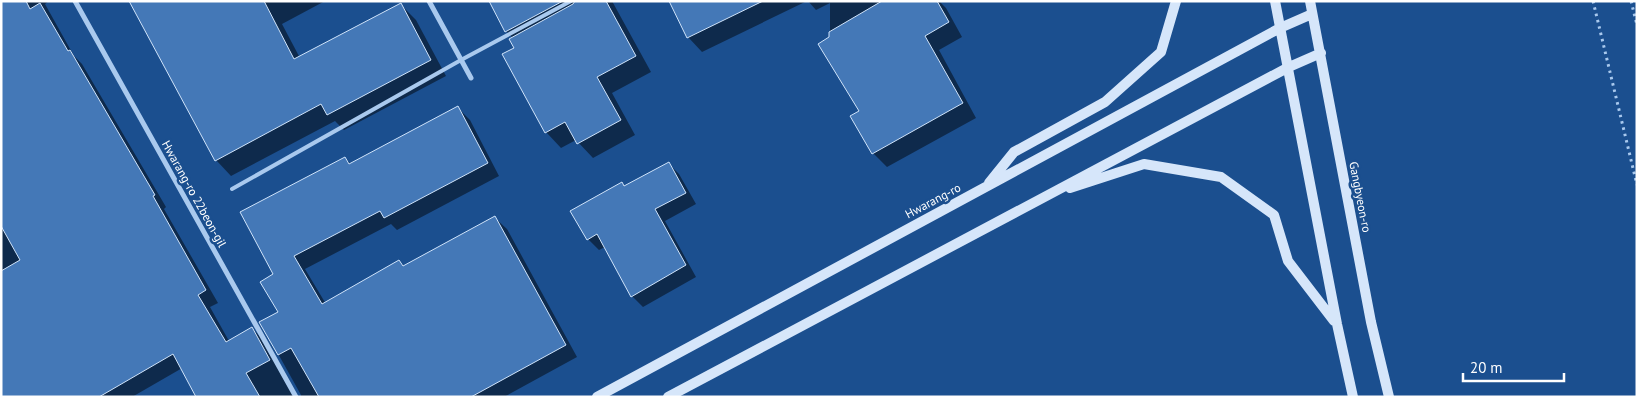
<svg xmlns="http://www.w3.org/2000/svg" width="1638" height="398" font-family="'PT Sans',sans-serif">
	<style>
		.shadow { fill: #0007 }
		.building { fill: #4478b7; stroke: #cfe3fa }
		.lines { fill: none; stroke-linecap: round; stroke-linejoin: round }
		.path { stroke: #a9c9ee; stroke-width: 3; stroke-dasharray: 2.5 4; stroke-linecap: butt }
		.lane { stroke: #a9c9ee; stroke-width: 4 }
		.street { stroke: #a9c9ee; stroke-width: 5 }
		.secondary { stroke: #d6e6fa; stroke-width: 10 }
		.labels { text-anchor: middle; stroke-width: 5; stroke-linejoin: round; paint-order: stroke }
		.street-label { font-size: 12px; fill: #fff; stroke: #1b4f8f }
	</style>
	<rect width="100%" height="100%" fill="#1b4f8f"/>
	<path class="shadow" d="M 1,1 L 49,1 L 45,4 L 74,56 L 82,64 L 166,207 L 164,209 L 218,303 L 210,307 L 229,341 L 252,328 L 264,341 L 296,397 L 206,397 L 184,367 L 132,397 L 1,397 Z
		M 131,1 L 325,1 L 282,24 L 300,58 L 400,4 L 416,20 L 446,76 L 344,130 L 335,121 L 231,176 L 216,160 Z
		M 490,1 L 612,1 L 651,72 L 612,93 L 635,135 L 593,158 L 576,140 L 561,148 L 546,132 L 513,38 L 506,31 Z
		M 670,1 L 807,1 L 702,52 L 688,37 Z
		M 808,1 L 939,1 L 946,8 L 962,37 L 939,50 L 976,118 L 887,167 L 873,153 L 861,112 L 830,38 L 830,3 L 816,10 Z
		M 458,108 L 470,120 L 499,176 L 397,230 L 391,224 L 305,269 L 326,304 L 399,261 L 404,266 L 494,217 L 507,229 L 577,357 L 504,397 L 301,397 L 301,395 L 261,323 L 280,312 L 275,275 L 344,158 L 351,164 Z
		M 668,163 L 679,174 L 696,204 L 665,221 L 696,277 L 643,307 L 632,296 L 605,247 L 599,250 L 588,239 L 622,183 L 625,187 Z"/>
	<path class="building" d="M 1,1 L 26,1 L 30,9 L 40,3 L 68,51 L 70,50 L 155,195 L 153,196 L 206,290 L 198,295 L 226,342 L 252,327 L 270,360 L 246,373 L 260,397 L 196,397 L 173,354 L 99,397 L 1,397 L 1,271 L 20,260 L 1,226 Z
		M 129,1 L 264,1 L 294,59 L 401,3 L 431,60 L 327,115 L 321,104 L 215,161 Z
		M 489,1 L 563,1 L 505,32 Z
		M 575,1 L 606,1 L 636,56 L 597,77 L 621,120 L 577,144 L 565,122 L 545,133 L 502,54 L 514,48 L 509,39 L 573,4 Z
		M 669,1 L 763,1 L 687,38 Z
		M 882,1 L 937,1 L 949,22 L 925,36 L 963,103 L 872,154 L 850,116 L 859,111 L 818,44 L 829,37 L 829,32 Z
		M 458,106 L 488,163 L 384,218 L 380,211 L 294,256 L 322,304 L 399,260 L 403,266 L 495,216 L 566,345 L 471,397 L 319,397 L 291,348 L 278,355 L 259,322 L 278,312 L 260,282 L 273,274 L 240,212 L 345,157 L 349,164 Z
		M 669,162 L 686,193 L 655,209 L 686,265 L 631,297 L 597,234 L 587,240 L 570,211 L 622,182 L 624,186 Z"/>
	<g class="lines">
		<path class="path" d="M 1593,1 L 1637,185
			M 1631,1 L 1637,25"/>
		<path class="lane" d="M 232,189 L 461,60 L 571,1"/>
		<path class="street" d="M 75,1 L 296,397
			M 429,1 L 471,78"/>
		<path class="secondary" d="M 1275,1 L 1337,324 L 1353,397
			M 1310,1 L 1371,322 L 1389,397
			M 989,183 L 1014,152 L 1105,102 L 1161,52 L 1176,1
			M 1070,188 L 1144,164 L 1221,177 L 1274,215 L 1288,261 L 1334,321
			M 597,397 L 1280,28 L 1312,14
			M 668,397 L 1289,67 L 1321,53"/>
	</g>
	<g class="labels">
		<g class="street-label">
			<text transform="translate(194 194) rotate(61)" y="4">Hwarang-ro 22beon-gil</text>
			<text transform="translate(1360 197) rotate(79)" y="4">Gangbyeon-ro</text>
			<text transform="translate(933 201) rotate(-28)" y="4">Hwarang-ro</text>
		</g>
	</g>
	<rect width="1638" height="398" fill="none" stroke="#ffffff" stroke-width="5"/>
	<path d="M1463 373v8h101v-8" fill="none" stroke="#ffffff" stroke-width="2.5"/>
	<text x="1470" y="373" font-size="15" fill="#ffffff" stroke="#1b4f8f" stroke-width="4" paint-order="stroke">20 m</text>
</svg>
